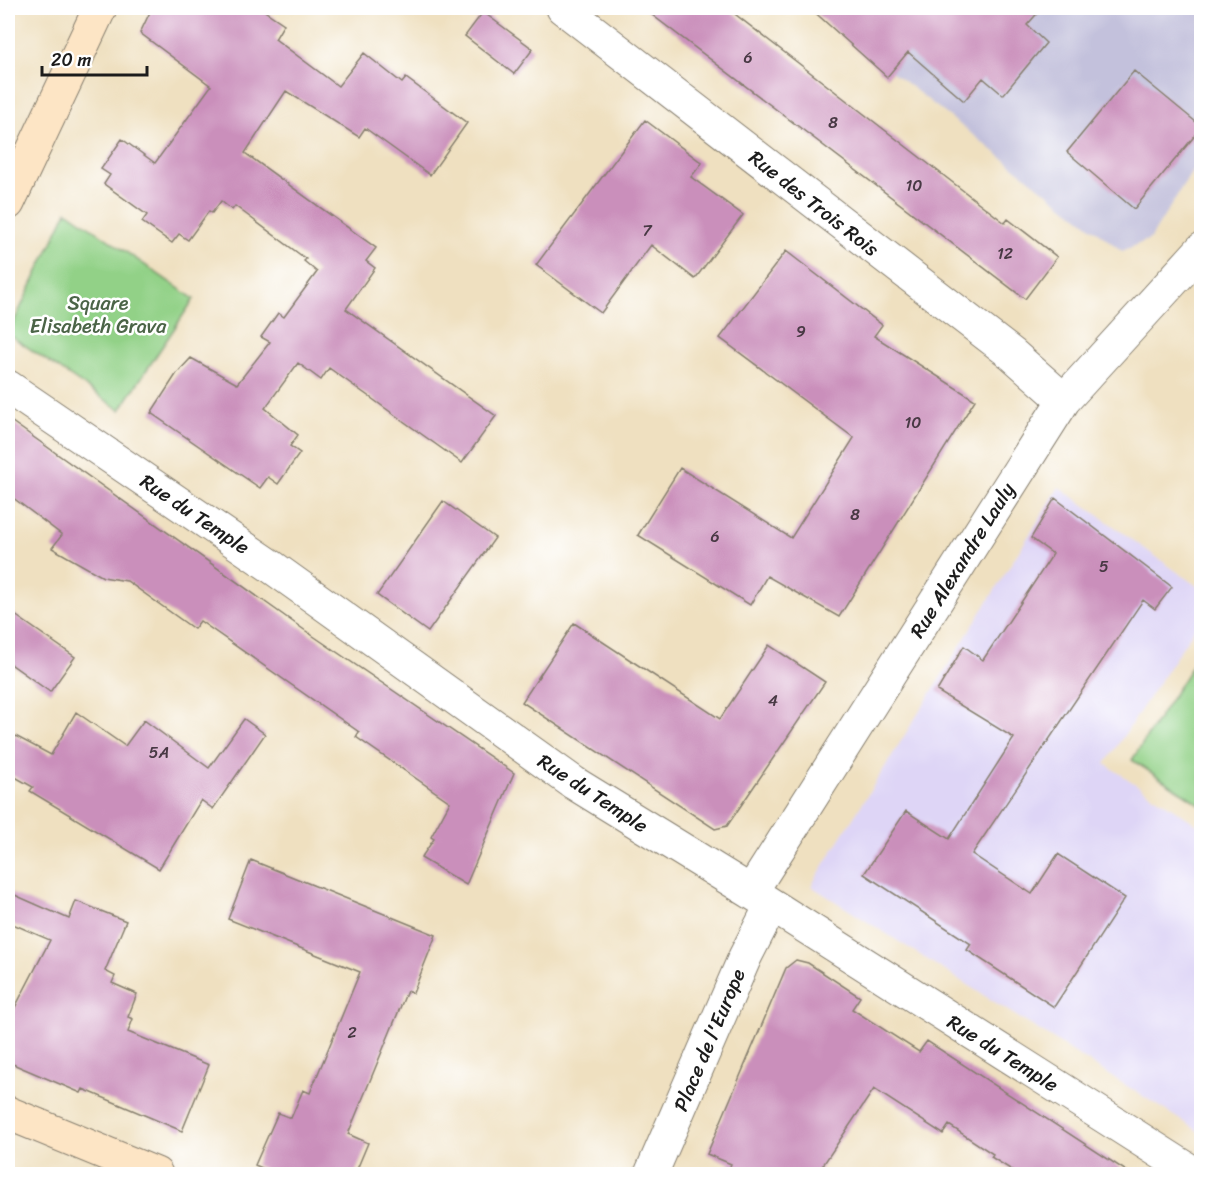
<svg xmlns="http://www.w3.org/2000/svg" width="1209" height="1182" font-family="Sriracha,sans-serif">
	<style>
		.built { fill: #ded5f6 }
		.industrial { fill: #c3c1dc }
		.green { fill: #92d187; stroke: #577652; stroke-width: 1.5 }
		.building { fill: #ca8fbb }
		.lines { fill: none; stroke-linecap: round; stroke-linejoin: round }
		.street-casing { stroke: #867e6e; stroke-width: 35 }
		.secondary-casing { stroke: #867e6e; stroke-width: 35 }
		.street { stroke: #fff; stroke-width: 33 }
		.secondary { stroke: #fde5c5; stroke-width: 33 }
		.labels { text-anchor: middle; stroke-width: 5; stroke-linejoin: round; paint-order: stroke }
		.number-label { font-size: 16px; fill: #483944 }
		.street-label { font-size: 20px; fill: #1c1c1c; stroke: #fff }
		.park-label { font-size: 20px; fill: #4b6447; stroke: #fff }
	</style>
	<rect width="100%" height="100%" fill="#fff"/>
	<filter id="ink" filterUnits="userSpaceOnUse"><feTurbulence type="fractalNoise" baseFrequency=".0167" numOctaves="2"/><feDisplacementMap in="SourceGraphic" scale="12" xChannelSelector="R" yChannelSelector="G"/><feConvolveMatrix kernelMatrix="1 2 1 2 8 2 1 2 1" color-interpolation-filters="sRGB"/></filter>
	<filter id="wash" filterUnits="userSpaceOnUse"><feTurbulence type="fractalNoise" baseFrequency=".008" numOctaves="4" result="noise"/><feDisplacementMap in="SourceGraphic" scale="24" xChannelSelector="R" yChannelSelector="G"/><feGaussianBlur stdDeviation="1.35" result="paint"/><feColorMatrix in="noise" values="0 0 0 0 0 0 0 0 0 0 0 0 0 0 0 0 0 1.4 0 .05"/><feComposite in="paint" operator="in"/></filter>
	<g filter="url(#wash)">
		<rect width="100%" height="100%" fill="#efe0c0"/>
		<path class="built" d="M 1059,487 L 1201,589 L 1201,619 L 1105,764 L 1201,827 L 1201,1133 L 811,886 Z"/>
		<path class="industrial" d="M 810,8 L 1201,8 L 1201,157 L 1150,239 L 1122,251 Z"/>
		<path class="green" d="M 67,211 L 194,299 L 120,410 L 8,334 Z
			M 1201,652 L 1201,805 L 1132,760 Z"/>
		<g id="blocks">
			<path class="building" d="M 152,8 L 260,8 L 284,24 L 275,39 L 338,86 L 364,53 L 402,83 L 406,78 L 467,123 L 430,175 L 365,128 L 359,137 L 286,91 L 245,153 L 376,248 L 366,261 L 375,268 L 346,309 L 496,416 L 462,463 L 329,368 L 321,380 L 298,363 L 265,408 L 298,435 L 290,446 L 300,453 L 278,484 L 268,477 L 260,488 L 151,413 L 177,373 L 191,358 L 237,384 L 270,342 L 261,337 L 278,313 L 284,317 L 317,272 L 304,261 L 306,259 L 235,206 L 232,210 L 221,201 L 212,213 L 209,211 L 188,240 L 179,234 L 172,243 L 142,222 L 147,215 L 104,184 L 110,175 L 101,169 L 122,139 L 155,163 L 211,86 L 140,33 Z
				M 643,8 L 727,8 L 1005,223 L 1008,219 L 1057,257 L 1025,299 Z
				M 810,8 L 1042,8 L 1027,25 L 1046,43 L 1003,95 L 983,78 L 964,101 L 908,52 L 887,77 Z
				M 483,12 L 533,49 L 514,74 L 465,36 Z
				M 1134,71 L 1202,127 L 1134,209 L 1067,152 Z
				M 645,120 L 702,163 L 691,177 L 743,215 L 695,279 L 651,245 L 601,313 L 536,265 Z
				M 786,251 L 882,325 L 874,336 L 975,400 L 839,617 L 767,576 L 750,605 L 638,535 L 680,468 L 791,538 L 854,438 L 720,338 Z
				M 8,419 L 303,629 L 514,773 L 466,885 L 421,858 L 434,839 L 431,837 L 450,802 L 356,737 L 359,732 L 200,621 L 194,629 L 127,581 L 103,577 L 52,548 L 62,535 L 8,494 Z
				M 1055,498 L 1172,587 L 1155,609 L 1143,600 L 972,854 L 1032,894 L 1058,854 L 1125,898 L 1054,1007 L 967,950 L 971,944 L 864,874 L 906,811 L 949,839 L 1014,738 L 937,691 L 964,646 L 983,660 L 1053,554 L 1031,538 Z
				M 443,501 L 495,538 L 428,632 L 377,595 Z
				M 8,610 L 75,657 L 50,692 L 8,662 Z
				M 574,623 L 720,719 L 769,645 L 825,682 L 727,826 L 715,829 L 522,702 Z
				M 76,712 L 125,746 L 144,720 L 209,768 L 244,719 L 265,734 L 213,809 L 201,800 L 159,869 L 30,791 L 33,787 L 8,773 L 8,732 L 51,755 Z
				M 251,860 L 436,935 L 413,993 L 407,991 L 348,1134 L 368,1143 L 355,1174 L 276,1174 L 255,1165 L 278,1113 L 291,1118 L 303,1090 L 310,1093 L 360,972 L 228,919 Z
				M 8,892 L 69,919 L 76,901 L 126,921 L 105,971 L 115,976 L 112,983 L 137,994 L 128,1017 L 133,1019 L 128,1032 L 209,1065 L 182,1131 L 83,1089 L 81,1093 L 8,1062 L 8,1021 L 50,940 L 8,922 Z
				M 796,960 L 808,963 L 860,997 L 852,1009 L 919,1052 L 927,1041 L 1131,1174 L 1018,1174 L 991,1157 L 993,1154 L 949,1125 L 943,1134 L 874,1089 L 817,1174 L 727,1174 L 731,1164 L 707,1154 L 786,968 Z"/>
		</g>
	</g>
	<g filter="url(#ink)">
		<use href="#blocks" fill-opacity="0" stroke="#867e6e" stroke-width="1.5"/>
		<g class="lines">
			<g class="street-casing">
				<path id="street" d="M 563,8 L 1012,354 L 1064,400
					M 8,387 L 268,564 L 574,783 L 751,892 L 1195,1174
					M 751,892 L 1064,400 L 1202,249
					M 651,1174 L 745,957 L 771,906"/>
			</g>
			<g class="secondary-casing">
				<path id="secondary" d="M 8,203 L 100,8
					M 8,1113 L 156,1174"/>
			</g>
			<use href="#street" class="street"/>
			<use href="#secondary" class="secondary"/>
		</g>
	</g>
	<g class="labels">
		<g class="number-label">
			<text x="748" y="63">6</text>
			<text x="833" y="128">8</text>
			<text x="914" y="191">10</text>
			<text x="647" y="236">7</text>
			<text x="1005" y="259">12</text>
			<text x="801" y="337">9</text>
			<text x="913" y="428">10</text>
			<text x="855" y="520">8</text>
			<text x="715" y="542">6</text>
			<text x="1104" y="572">5</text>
			<text x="773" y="706">4</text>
			<text x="159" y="758">5A</text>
			<text x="352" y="1038">2</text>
		</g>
		<g class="street-label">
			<text transform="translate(814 203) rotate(38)" y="7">Rue des Trois Rois</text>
			<text transform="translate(195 514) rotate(34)" y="7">Rue du Temple</text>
			<text transform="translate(962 560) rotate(-58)" y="7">Rue Alexandre Lauly</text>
			<text transform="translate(593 793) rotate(33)" y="7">Rue du Temple</text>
			<text transform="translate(709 1040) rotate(-67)" y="7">Place de l'Europe</text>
			<text transform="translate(1003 1053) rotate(32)" y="7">Rue du Temple</text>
		</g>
		<g class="park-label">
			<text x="98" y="310">Square<tspan x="98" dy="23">Elisabeth Grava</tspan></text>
		</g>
	</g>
	<rect width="1209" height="1182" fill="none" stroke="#fff" stroke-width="30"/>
	<path d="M42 66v9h105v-9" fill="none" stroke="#1c1c1c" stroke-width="3"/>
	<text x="51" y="66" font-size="18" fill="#1c1c1c" stroke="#ffffff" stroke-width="4.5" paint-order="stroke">20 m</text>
</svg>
